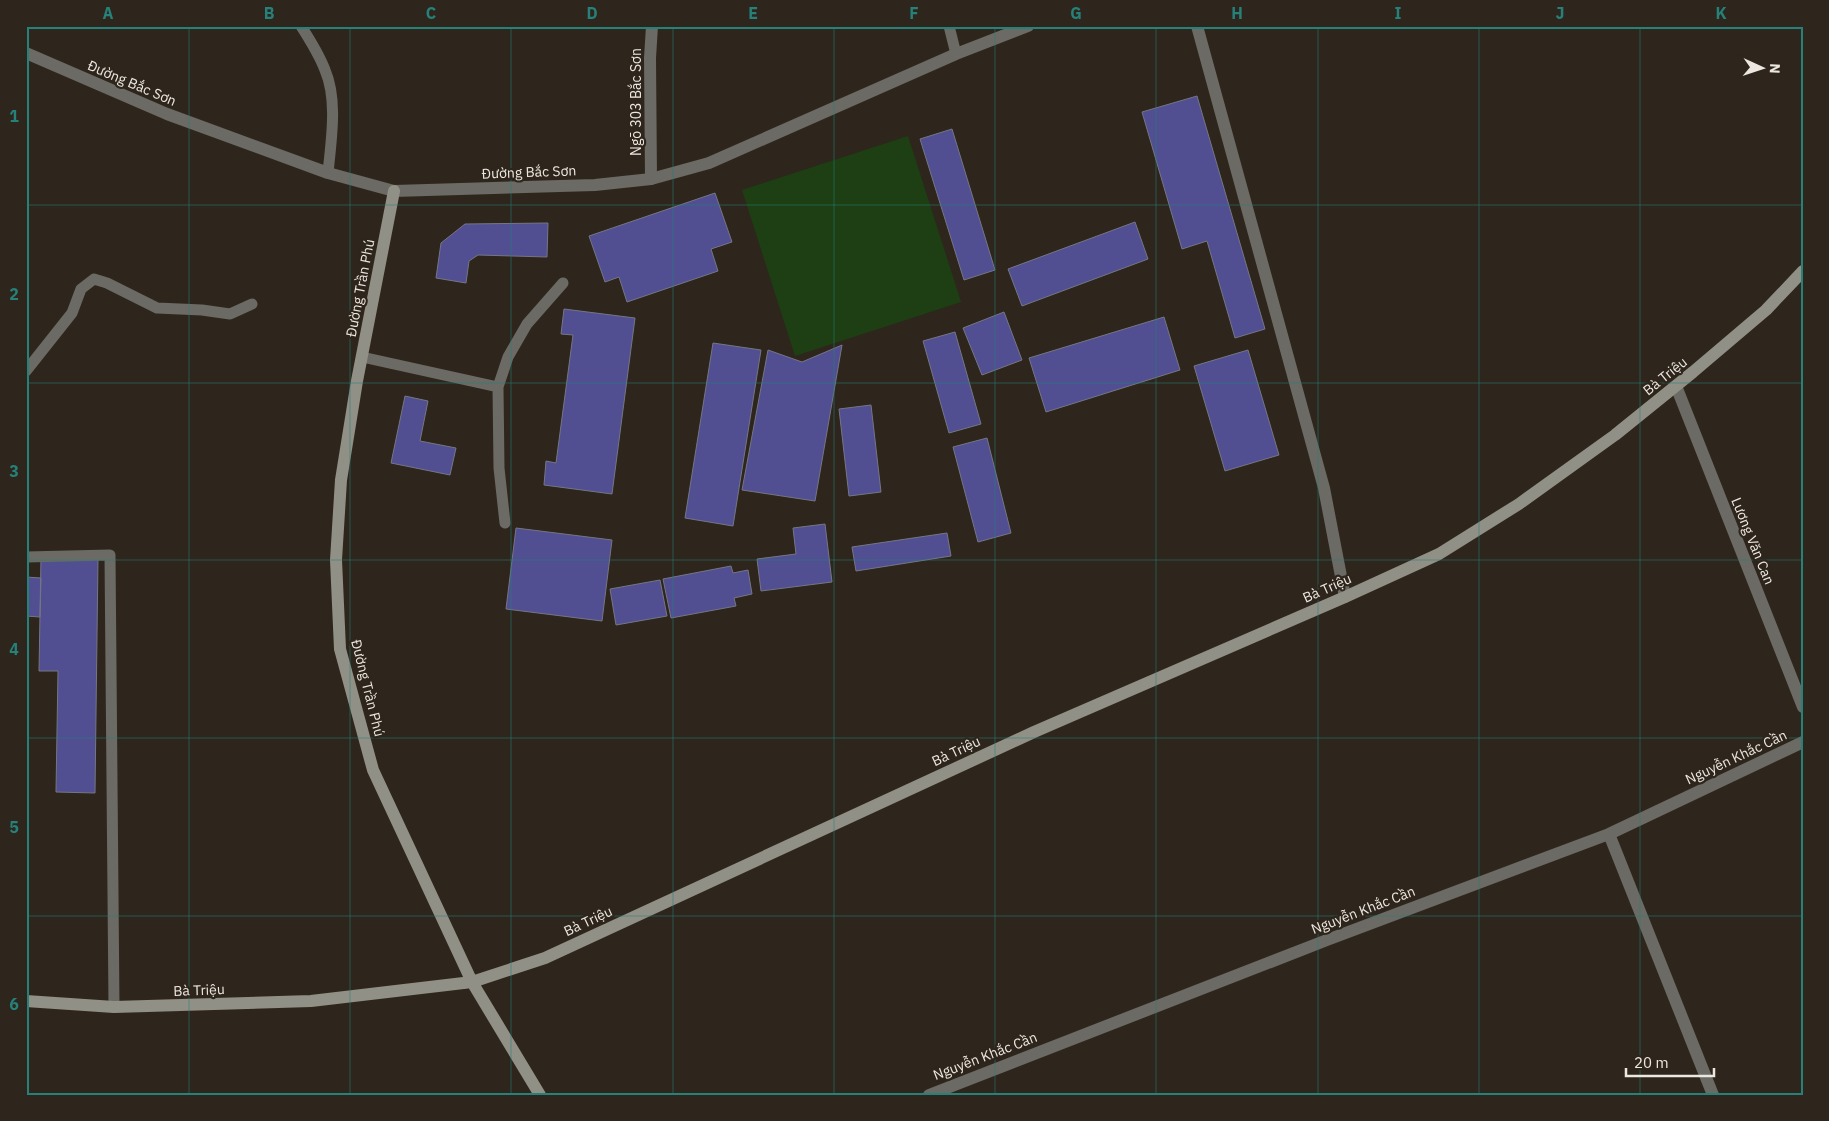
<svg xmlns="http://www.w3.org/2000/svg" width="1829" height="1121" font-family="'IBM Plex Sans',sans-serif">
	<style>
		.green { fill: #1d3f13 }
		.building { fill: #514f92; stroke: #757684 }
		.lines { fill: none; stroke-linecap: round; stroke-linejoin: round }
		.service { stroke: #6b6a64; stroke-width: 11 }
		.minor { stroke: #6b6a64; stroke-width: 12 }
		.tertiary { stroke: #6b6a64; stroke-width: 12 }
		.secondary { stroke: #919086; stroke-width: 12 }
		.grid { fill: none; stroke: #258179; stroke-width: 1; stroke-opacity: 0.55 }
		.labels { text-anchor: middle; stroke-width: 4.5; stroke-linejoin: round; paint-order: stroke }
		.street-label { font-size: 14px; fill: #ece7e0; stroke: #2e261c }
		.neatline { fill: none; stroke: #258179; stroke-width: 2 }
		.grid-label { font-size: 16px; text-anchor: middle; font-weight: bold; fill: #258179 }
	</style>
	<rect width="100%" height="100%" fill="#2e261c"/>
	<path class="green" d="M 908,136 L 961,302 L 795,356 L 742,190 Z"/>
	<path class="building" d="M 1197,96 L 1265,329 L 1235,338 L 1207,241 L 1182,249 L 1142,112 Z
		M 952,129 L 995,270 L 964,280 L 920,139 Z
		M 715,193 L 732,242 L 711,249 L 718,271 L 627,302 L 619,277 L 605,282 L 589,236 Z
		M 1135,222 L 1148,259 L 1022,306 L 1008,269 Z
		M 548,223 L 547,257 L 478,255 L 469,261 L 466,283 L 436,278 L 441,243 L 465,224 Z
		M 564,309 L 635,318 L 612,494 L 544,485 L 546,461 L 556,463 L 573,335 L 561,334 Z
		M 1004,312 L 1022,360 L 982,375 L 963,328 Z
		M 1164,317 L 1180,370 L 1046,412 L 1029,358 Z
		M 955,332 L 981,424 L 949,433 L 923,341 Z
		M 713,343 L 761,350 L 733,526 L 685,518 Z
		M 842,345 L 815,501 L 742,490 L 768,350 L 802,362 Z
		M 1248,350 L 1279,455 L 1225,471 L 1194,366 Z
		M 405,396 L 428,401 L 420,441 L 456,448 L 450,475 L 391,463 Z
		M 871,405 L 881,492 L 849,496 L 839,409 Z
		M 987,438 L 1011,533 L 978,542 L 953,447 Z
		M 825,524 L 832,582 L 761,591 L 757,559 L 796,554 L 793,528 Z
		M 516,528 L 612,540 L 602,621 L 506,609 Z
		M 947,533 L 951,556 L 856,571 L 852,547 Z
		M 41,557 L 98,558 L 95,793 L 56,792 L 58,671 L 39,671 Z
		M 731,566 L 733,573 L 748,570 L 752,594 L 734,598 L 736,606 L 671,618 L 663,579 Z
		M 26,577 L 41,578 L 40,617 L 26,616 Z
		M 660,580 L 667,616 L 616,625 L 610,589 Z"/>
	<g class="lines">
		<path class="service" d="M 301,26 C 310,40 319,54 325,70 C 338,100 331,141 328,173
			M 949,26 L 956,54
			M 362,357 L 498,387 L 508,357 L 527,324 L 563,283
			M 26,371 L 72,313 L 81,289 L 94,279 L 107,283 L 157,308 L 202,310 L 230,314 L 252,304
			M 498,387 L 499,468 L 505,523
			M 26,557 L 110,555 L 114,1007"/>
		<path class="minor" d="M 1197,26 L 1324,488 L 1345,597
			M 651,179 L 650,58 L 652,26
			M 1676,386 L 1803,707
			M 1609,834 L 1713,1095
			M 929,1095 L 1327,940 L 1609,834 L 1803,742"/>
		<path class="tertiary" d="M 26,53 L 167,114 L 328,173 L 394,191 L 595,185 L 651,179 L 709,163 L 956,54 L 1028,26"/>
		<path class="secondary" d="M 394,191 L 357,381 L 341,480 L 336,560 L 340,649 L 373,770 L 472,982 L 540,1095
			M 26,1001 L 114,1007 L 311,1001 L 472,982 L 545,958 L 1034,732 L 1345,597 L 1439,554 L 1519,504 L 1615,435 L 1693,372 L 1766,310 L 1803,271"/>
	</g>
	<path class="grid" d="M 189,26 L 189,1095M 350,26 L 350,1095M 511,26 L 511,1095M 673,26 L 673,1095M 834,26 L 834,1095M 995,26 L 995,1095M 1156,26 L 1156,1095M 1318,26 L 1318,1095M 1479,26 L 1479,1095M 1640,26 L 1640,1095M 26,205 L 1803,205M 26,383 L 1803,383M 26,560 L 1803,560M 26,738 L 1803,738M 26,916 L 1803,916"/>
	<g class="labels">
		<g class="street-label">
			<text transform="translate(132 83) rotate(23)" y="5">Đường Bắc Sơn</text>
			<text transform="translate(636 102) rotate(-90)" y="5">Ngõ 303 Bắc Sơn</text>
			<text transform="translate(529 172) rotate(-2)" y="5">Đường Bắc Sơn</text>
			<text transform="translate(360 288) rotate(-79)" y="5">Đường Trần Phú</text>
			<text transform="translate(1665 376) rotate(-39)" y="5">Bà Triệu</text>
			<text transform="translate(1753 541) rotate(68)" y="5">Lương Văn Can</text>
			<text transform="translate(1327 588) rotate(-24)" y="5">Bà Triệu</text>
			<text transform="translate(368 688) rotate(76)" y="5">Đường Trần Phú</text>
			<text transform="translate(956 751) rotate(-25)" y="5">Bà Triệu</text>
			<text transform="translate(1736 757) rotate(-25)" y="5">Nguyễn Khắc Cần</text>
			<text transform="translate(1363 910) rotate(-21)" y="5">Nguyễn Khắc Cần</text>
			<text transform="translate(588 921) rotate(-25)" y="5">Bà Triệu</text>
			<text transform="translate(199 990) rotate(-2)" y="5">Bà Triệu</text>
			<text transform="translate(985 1056) rotate(-21)" y="5">Nguyễn Khắc Cần</text>
		</g>
	</g>
	<rect width="1829" height="1121" fill="none" stroke="#2e261c" stroke-width="55"/>
	<g transform="translate(1762 68) rotate(93)" stroke="#2e261c" stroke-width="4" paint-order="stroke">
	<path d="M0-4L9 19L0 12L-9 19Z" fill="#ece7e0"/>
	<text y="-8" font-size="14" font-weight="bold" text-anchor="middle" fill="#ece7e0">N</text>
	</g>
	<path d="M1626 1068v8h88v-8" fill="none" stroke="#ece7e0" stroke-width="2.5"/>
	<text x="1634" y="1068" font-size="15" fill="#ece7e0" stroke="#2e261c" stroke-width="4" paint-order="stroke">20 m</text>
	<rect x="28" y="28" width="1774" height="1066" class="neatline"/>
	<g class="grid-label">
		<text x="108" y="19">A</text>
		<text x="269" y="19">B</text>
		<text x="431" y="19">C</text>
		<text x="592" y="19">D</text>
		<text x="753" y="19">E</text>
		<text x="914" y="19">F</text>
		<text x="1076" y="19">G</text>
		<text x="1237" y="19">H</text>
		<text x="1398" y="19">I</text>
		<text x="1560" y="19">J</text>
		<text x="1721" y="19">K</text>
		<text x="14" y="122">1</text>
		<text x="14" y="300">2</text>
		<text x="14" y="477">3</text>
		<text x="14" y="655">4</text>
		<text x="14" y="833">5</text>
		<text x="14" y="1010">6</text>
	</g>
</svg>
